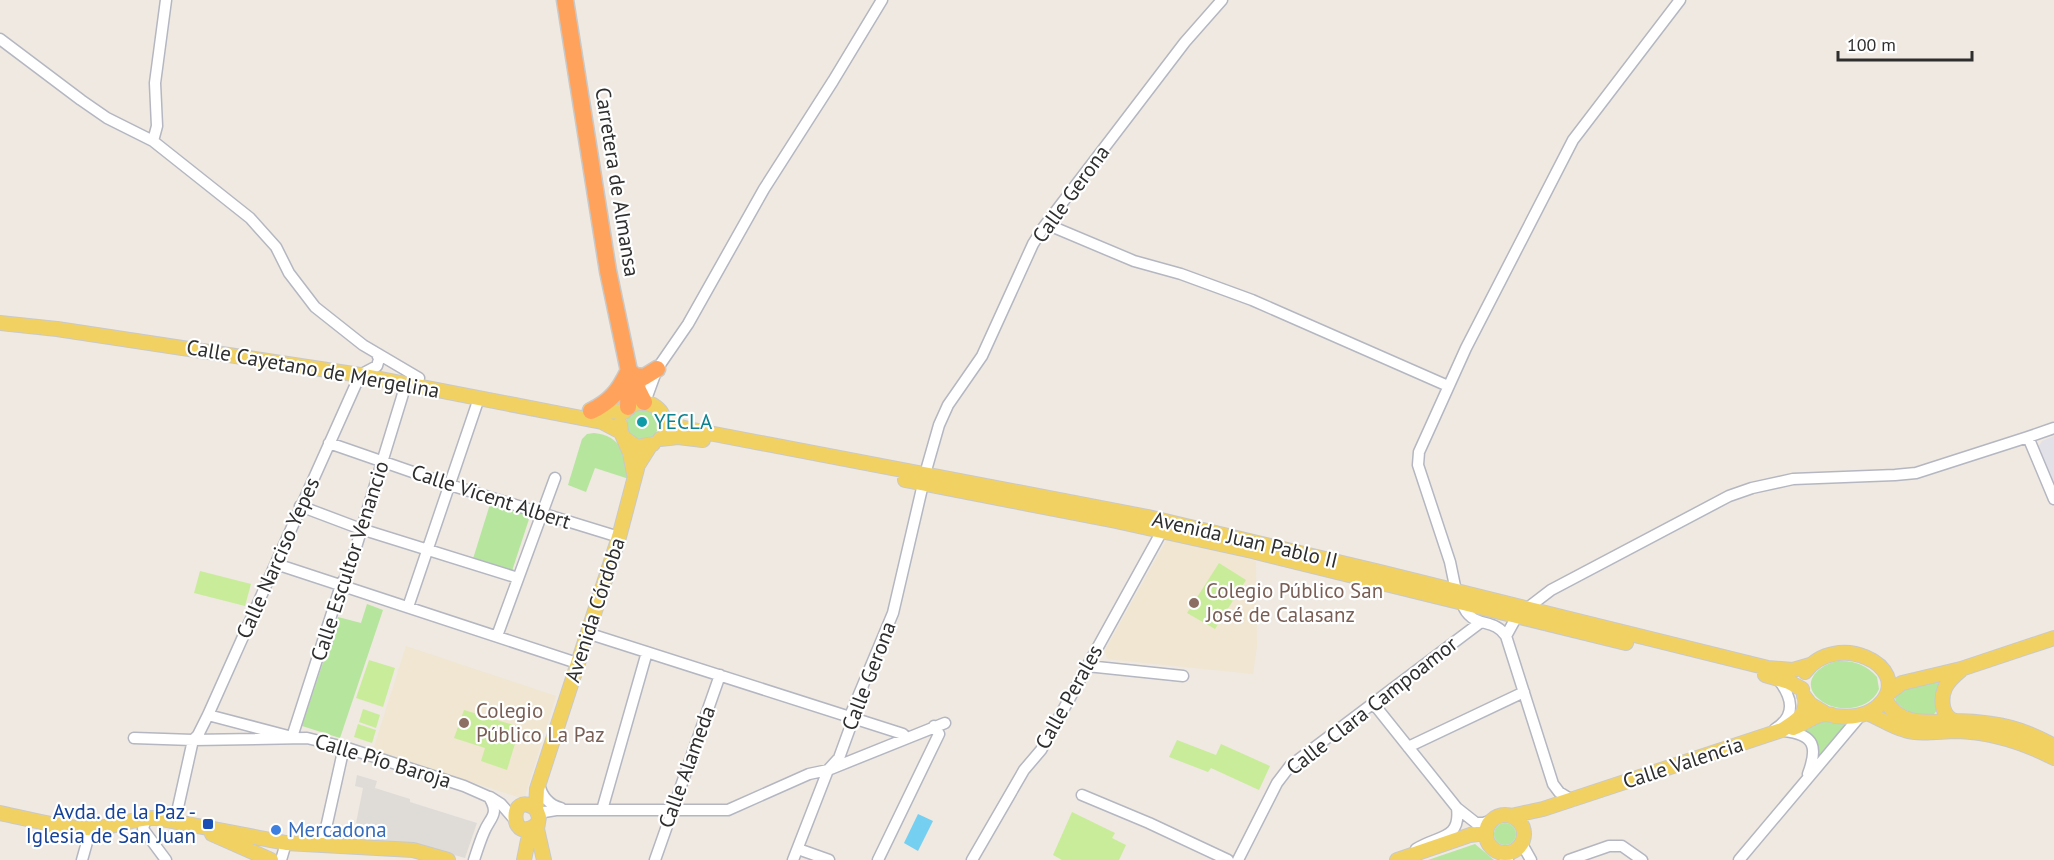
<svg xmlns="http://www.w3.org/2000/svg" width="2054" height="860" font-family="'PT Sans',sans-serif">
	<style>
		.industrial { fill: #e3e1e8 }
		.education { fill: #f0e6d1 }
		.green { fill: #b6e59e }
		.pitch { fill: #c9ec9a }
		.plaza { fill: #dfdcd8 }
		.water { fill: #75cff0 }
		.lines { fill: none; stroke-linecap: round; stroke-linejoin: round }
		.minor-casing { stroke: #b4b7c1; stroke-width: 13 }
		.major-casing { stroke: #c9c9c9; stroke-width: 16 }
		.highway-casing { stroke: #c9c9c9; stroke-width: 19 }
		.minor { stroke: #fff; stroke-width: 10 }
		.major { stroke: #f2d163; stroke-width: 14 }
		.highway { stroke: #ffa35c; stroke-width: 16 }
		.culture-dot { fill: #0f9aa8; stroke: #fff; stroke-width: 2 }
		.education-dot { fill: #8d6e63; stroke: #fff; stroke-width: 2 }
		.transit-dot { fill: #1a4fb4; stroke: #fff; stroke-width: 2 }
		.shop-dot { fill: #3f7fe0; stroke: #fff; stroke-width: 2 }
		.labels { text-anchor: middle; stroke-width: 4.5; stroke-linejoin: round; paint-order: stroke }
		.street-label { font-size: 21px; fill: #2e2e2e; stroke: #fff }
		.culture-label { font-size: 21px; fill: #0d838f; stroke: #fff; text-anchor: start }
		.education-label { font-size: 21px; fill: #785e54; stroke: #fff; text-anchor: start }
		.transit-label { font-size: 21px; fill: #164399; stroke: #fff; text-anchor: end }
		.shop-label { font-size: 21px; fill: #366cbe; stroke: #fff; text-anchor: start }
	</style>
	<rect width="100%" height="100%" fill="#efe9e1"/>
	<path class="industrial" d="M 2054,436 L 2054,490 L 2036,450 L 2042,441 Z"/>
	<path class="education" d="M 1167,539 L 1256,561 L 1257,646 L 1253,674 L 1107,659 L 1105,650 Z
		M 406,646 L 556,696 L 524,799 L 373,750 Z"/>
	<path class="green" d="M626 425a16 16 0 1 1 32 0a16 16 0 1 1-32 0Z
		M 594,433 C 622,436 626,455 629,479 L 595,468 L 586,492 L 568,485 L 582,439 L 587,434 Z
		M 491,501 L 531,513 L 511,574 L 472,562 Z
		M 367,604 L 383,610 L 340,738 L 302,726 L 338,617 L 361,623 Z
		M 1838,661 C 1854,660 1867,665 1877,677 L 1879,689 C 1870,711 1836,714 1819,699 C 1799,682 1820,664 1838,661 Z
		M 1942,680 C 1941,689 1941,707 1935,713 C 1925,723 1903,710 1896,702 L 1895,698 L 1900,690 Z
		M 1829,720 L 1848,724 L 1814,766 L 1814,738 L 1804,731 L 1823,721 Z
		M1494 834a11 11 0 1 1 22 0a11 11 0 1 1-22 0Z
		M 1475,844 L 1494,860 L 1428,860 Z"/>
	<path class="pitch" d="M 1219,563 L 1246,580 L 1215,629 L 1187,613 Z
		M 200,571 L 251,584 L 245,606 L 194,593 Z
		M 369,660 L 395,668 L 383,707 L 356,698 Z
		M 363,709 L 380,715 L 376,728 L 359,722 Z
		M 464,710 L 520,727 L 507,770 L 481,761 L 485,748 L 454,738 Z
		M 358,724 L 376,730 L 372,743 L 354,737 Z
		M 1177,740 L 1216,755 L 1221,744 L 1270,766 L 1259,790 L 1211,768 L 1208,772 L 1169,757 Z
		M 1072,812 L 1115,833 L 1112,838 L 1126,845 L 1119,860 L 1062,860 L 1053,855 Z"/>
	<path class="plaza" d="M 357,775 L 377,781 L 375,788 L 410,799 L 410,802 L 477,823 L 465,858 L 420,846 L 377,842 L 380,828 L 356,823 L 363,788 L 355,786 Z"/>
	<path class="water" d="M 918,814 L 933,821 L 918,851 L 904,843 Z"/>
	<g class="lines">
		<g class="minor-casing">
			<path id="minor" d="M 0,39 L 81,100 L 107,118 L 153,141 L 250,218 L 276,247 L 289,273 L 315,307 L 363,345 L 419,378
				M 153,141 L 157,126 L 155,83 L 166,0
				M 1046,224 L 1134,261 L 1181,274 L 1252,300 L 1448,386
				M 645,402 L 657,369 L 688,324 L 764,189 L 833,81 L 882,0
				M 2054,428 L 2028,437 L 2054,499
				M 329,443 L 450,485 L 619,537
				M 925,474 L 939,425 L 948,405 L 982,356 L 1033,244 L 1043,228 L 1185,42 L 1222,0
				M 300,506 L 361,529 L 518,578
				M 276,564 L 577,663
				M 1456,591 L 1450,562 L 1418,465 L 1419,452 L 1466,348 L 1573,140 L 1680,0
				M 1462,603 C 1471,630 1493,616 1506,636
				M 408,607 L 479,398
				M 587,633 L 903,734 L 906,738
				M 497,636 L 555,478
				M 1087,666 L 1183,676
				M 1373,703 L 1457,808 L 1476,823 L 1483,823 L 1490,821
				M 208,715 L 292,737 L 341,585 L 349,570 L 406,384
				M 1775,729 C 1797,715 1792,697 1778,679
				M 1785,731 C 1815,735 1818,747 1808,774
				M 134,738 L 193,740 L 307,738 L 344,747 L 464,786 L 489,797 C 500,815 490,817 484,832 C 480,841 477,851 474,860
				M 1408,747 L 1524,692
				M 539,784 C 542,797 549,805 561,808
				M 1082,795 L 1149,823 L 1228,860
				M 490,797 L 501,804 L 515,820
				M 1572,800 L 1559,792 L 1553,784 L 1506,636 L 1517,616 L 1551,590 L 1729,496 L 1752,488 L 1793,479 L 1895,475 L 1916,473 L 2028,437
				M 602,810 L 647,652
				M 538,813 L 556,810 L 728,810 L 809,774 L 828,770 L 945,723
				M 146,818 L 143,829 L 166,860
				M 175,821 L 193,740 L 198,735 L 208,715 L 356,384 L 360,375 L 377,366 L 379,359 L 377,354
				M 1522,844 L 1531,860
				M 322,846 L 344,747
				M 798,849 L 829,860
				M 1416,849 C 1438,835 1461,840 1457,808
				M 1500,853 L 1508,860
				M 82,860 L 91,828
				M 281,860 L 286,843
				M 655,860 L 720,675
				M 793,860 L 828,770 L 839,758 L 851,725 L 850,716 L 893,613 L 923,484
				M 878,860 L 939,734 L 934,726
				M 972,860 L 1024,770 L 1041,750 L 1162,531
				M 1238,860 L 1277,783 L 1290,766 L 1481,622
				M 1569,860 L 1609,846 L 1622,846 L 1642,860
				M 1739,860 L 1861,715"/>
		</g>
		<g class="major-casing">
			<path id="major" d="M 0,323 L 57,329 L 360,375 L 602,422 L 621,432
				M 634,404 C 651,399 665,409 665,427
				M 590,410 L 624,412
				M 664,418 L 677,426 L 688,429 L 1148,517 L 1380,572 L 1768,668 L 1793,670 L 1810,665
				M 620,424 L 621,432 L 630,453 L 634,474
				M 624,438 L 637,447 L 653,444
				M 660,439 L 678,437 L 703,440
				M 905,480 L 1116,521 L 1252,551 L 1626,643
				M 1765,675 L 1789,682 L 1802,689
				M 1887,694 L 1902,683 L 1961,669 L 2054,638
				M 1804,696 L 1810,704 L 1825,713
				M 1885,698 C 1897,727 1929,722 1955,721 C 1967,721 1980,722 1992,724 C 2014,727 2035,735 2054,746
				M 1867,713 C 1880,718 1892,727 1905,730 C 1921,735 1940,731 1956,731 C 1991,732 2023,742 2054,758
				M 1955,721 C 1942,717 1940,700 1945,688 C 1948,681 1955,675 1961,670
				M 1793,728 C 1802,725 1816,714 1826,714 C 1829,714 1832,715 1835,716 C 1851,718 1870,716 1882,702 C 1912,665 1835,630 1805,672
				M 536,809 C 507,788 510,848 537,824
				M 0,813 C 30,819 67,830 97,828 C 117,827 135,817 156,818 L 286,843 L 413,850 L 448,860
				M1486 834a19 19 0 1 1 38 0a19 19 0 1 1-38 0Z
				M 1511,816 L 1543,809 L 1782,730 C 1795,722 1808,715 1805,698
				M 212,834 L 271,860
				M 524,860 L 529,835 L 527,829
				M 544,860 L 537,829 L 539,817 L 536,809 L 537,789 L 619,537 L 638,465 L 650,446
				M 1397,860 L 1470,835 L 1485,833"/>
		</g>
		<g class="highway-casing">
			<path id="highway" d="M 565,0 L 608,271 L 629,371 L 628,407
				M 629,371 L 635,376 L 644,377 L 657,369
				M 631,376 L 644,402
				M 591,411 C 610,402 619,391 628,372"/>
		</g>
		<use href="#minor" class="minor"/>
		<use href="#major" class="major"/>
		<use href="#highway" class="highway"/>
	</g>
	<circle class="culture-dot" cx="642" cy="422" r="6"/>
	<g class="education-dot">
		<circle cx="1194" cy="603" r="6"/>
		<circle cx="464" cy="723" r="6"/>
	</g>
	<rect class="transit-dot" x="202" y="818" width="12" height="12" rx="3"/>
	<circle class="shop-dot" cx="276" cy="830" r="6"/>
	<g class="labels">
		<g class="street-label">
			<text transform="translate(617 182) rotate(81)" y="7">Carretera de Almansa</text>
			<text transform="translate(1071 194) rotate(-54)" y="7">Calle Gerona</text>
			<text transform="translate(313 369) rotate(10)" y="7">Calle Cayetano de Mergelina</text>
			<text transform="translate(491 497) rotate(18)" y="7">Calle Vicent Albert</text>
			<text transform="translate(1245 540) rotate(13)" y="7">Avenida Juan Pablo II</text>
			<text transform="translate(278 558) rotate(-66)" y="7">Calle Narciso Yepes</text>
			<text transform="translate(350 561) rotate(-72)" y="7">Calle Escultor Venancio</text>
			<text transform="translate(595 610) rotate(-72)" y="7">Avenida Córdoba</text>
			<text transform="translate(869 676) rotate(-69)" y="7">Calle Gerona</text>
			<text transform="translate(1069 697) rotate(-61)" y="7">Calle Perales</text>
			<text transform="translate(1372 706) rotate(-38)" y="7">Calle Clara Campoamor</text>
			<text transform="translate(383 761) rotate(17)" y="7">Calle Pío Baroja</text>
			<text transform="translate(1683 763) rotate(-18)" y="7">Calle Valencia</text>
			<text transform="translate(687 767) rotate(-70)" y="7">Calle Alameda</text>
		</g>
		<g class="culture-label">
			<text x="654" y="429">YECLA</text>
		</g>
		<g class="education-label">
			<text x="1206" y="598">Colegio Público San<tspan x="1206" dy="24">José de Calasanz</tspan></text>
			<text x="476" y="718">Colegio<tspan x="476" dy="24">Público La Paz</tspan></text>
		</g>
		<g class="transit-label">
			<text x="196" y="819">Avda. de la Paz -<tspan x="196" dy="24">Iglesia de San Juan</tspan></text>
		</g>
		<g class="shop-label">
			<text x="288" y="837">Mercadona</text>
		</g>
	</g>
	<path d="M1838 51v9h134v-9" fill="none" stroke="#2e2e2e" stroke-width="3"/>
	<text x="1847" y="51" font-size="18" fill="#2e2e2e" stroke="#ffffff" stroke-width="4.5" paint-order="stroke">100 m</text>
</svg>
